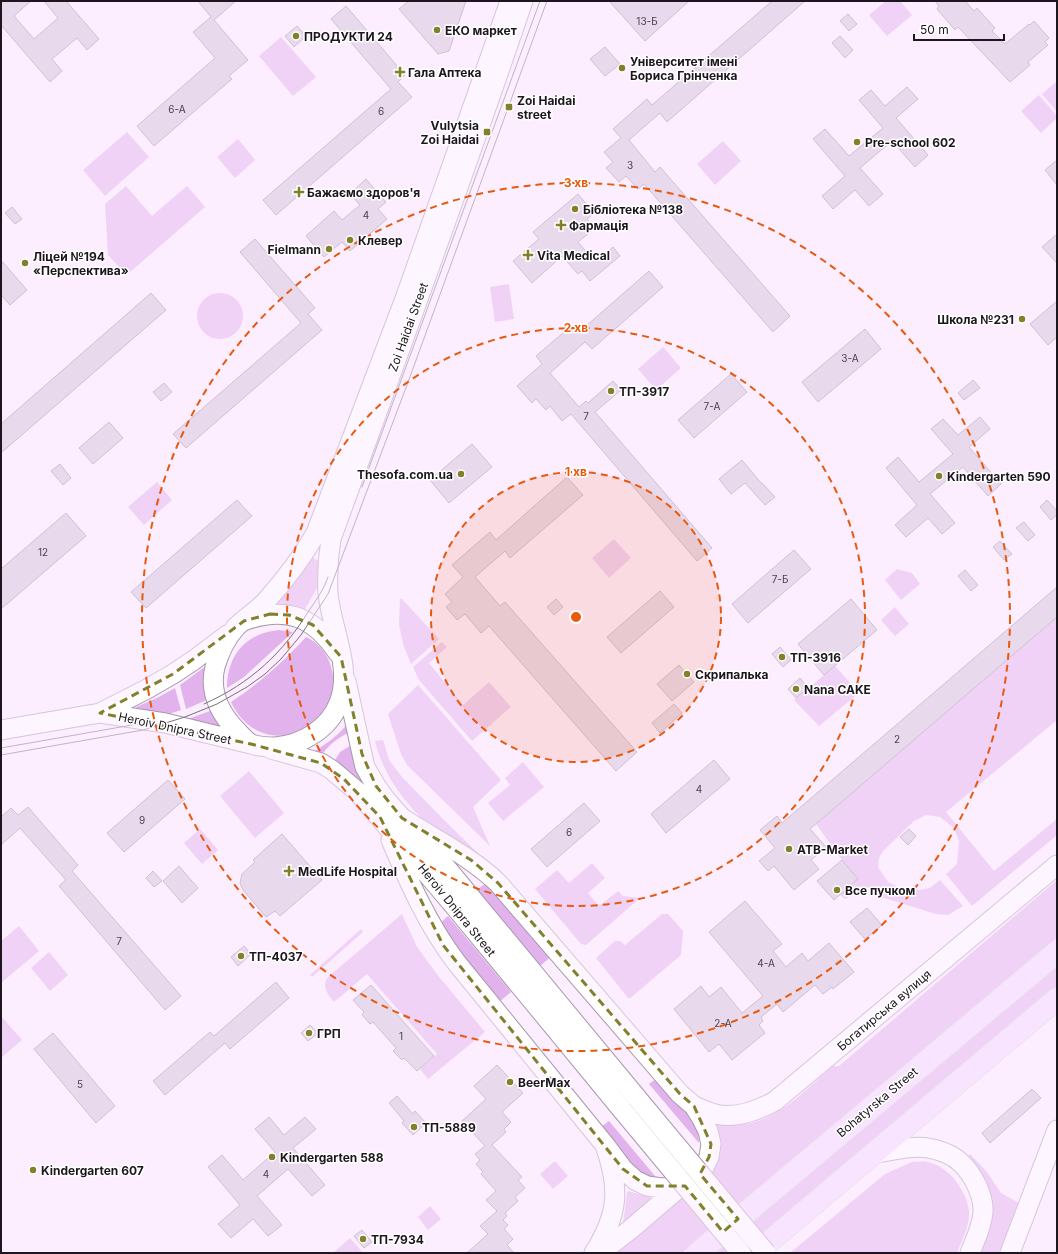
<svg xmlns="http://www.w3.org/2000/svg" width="1058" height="1254" font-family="Inter,sans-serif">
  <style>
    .green { fill: #e2b2ed }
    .building { fill: #d3c1d6; stroke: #9a8a9e }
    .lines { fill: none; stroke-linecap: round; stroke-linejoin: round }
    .secondary-casing { stroke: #a897ac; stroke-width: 21 }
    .primary-casing { stroke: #dbdadb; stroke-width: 23 }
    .secondary { stroke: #fff; stroke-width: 19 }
    .primary { stroke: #f7d9fe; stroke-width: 21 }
    .tram { stroke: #7a707c; stroke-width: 1 }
    .secondary-bridge-casing { stroke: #a897ac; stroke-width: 21; stroke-linecap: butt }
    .secondary-bridge { stroke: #fff; stroke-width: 19 }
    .marked { fill: none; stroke: #80812a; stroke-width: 3; stroke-dasharray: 8 5; stroke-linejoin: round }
    .ring { fill: none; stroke: #e8590c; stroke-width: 2; stroke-dasharray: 7 5 }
    .poi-dot { fill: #80812a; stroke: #fff; stroke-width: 1.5 }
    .labels { text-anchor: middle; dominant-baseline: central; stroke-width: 3; stroke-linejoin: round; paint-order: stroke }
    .number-label { font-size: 10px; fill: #4a414c }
    .poi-label { font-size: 12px; font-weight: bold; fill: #1d161e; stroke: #fff; text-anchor: start }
    .street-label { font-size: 12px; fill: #1d161e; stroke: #fff }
    .centre { fill: #e8590c; stroke: #fff; stroke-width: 2 }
    .ring-label { font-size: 12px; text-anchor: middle; font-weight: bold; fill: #e8590c; stroke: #fff; stroke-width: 3; stroke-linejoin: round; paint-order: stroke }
  </style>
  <rect width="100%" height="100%" fill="#fcedff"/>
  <path class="green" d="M886 1H900L912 15 887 36 869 15Z
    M281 37 316 77 293 96 259 56Z
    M1057 81V112L1042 94Z
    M1039 95 1057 116V118L1041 133 1021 111Z
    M127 132 149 157 105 196 83 170Z
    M238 139 255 160 235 178 217 157Z
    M723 141 741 161 715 185 697 164Z
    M126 186 152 216 187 186 205 207 129 273 119 267 108 255 105 204Z
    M509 284 514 319 495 322 490 287Z
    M197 316a23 23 0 1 1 46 0a23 23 0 1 1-46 0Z
    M663 347 681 368 656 390 638 369Z
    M157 482 172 500 144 525 128 507Z
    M614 539 631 558 609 578 592 558Z
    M309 556 319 561 321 581 304 611 270 608Z
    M897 569 912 573 920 584 901 600 885 580Z
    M400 599H402L439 639 411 664 403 644 399 624Z
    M895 607 909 624 895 636 881 620Z
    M1057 617V720L946 812 994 871 1057 819V835L972 906 946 874 957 864 959 841 954 828 940 817 926 815 914 821 883 851 879 858 878 867 888 882 900 888 920 890 930 888 940 880 963 906 948 915 936 914 881 897 870 887 862 890 845 899 840 895 858 879 842 860 816 824Z
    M279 630 293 632 244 677 227 688C227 655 246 633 279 630Z
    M306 637C316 641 325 651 329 661 355 724 263 770 231 702 260 683 283 662 306 637Z
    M442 642 447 647 429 663 463 705 489 682 511 707 472 741 419 680 413 667Z
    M206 666 205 690 207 700 186 709 180 685Z
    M835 666 859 693 819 726 794 700Z
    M418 685 501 780 473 807 490 846 407 765 401 754 388 714Z
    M175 688 181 710 166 715 137 709 136 707 157 698Z
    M210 711 223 729 188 719Z
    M348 723 350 732C337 738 327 746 320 758L309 754C324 746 337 737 348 723Z
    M383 740 389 760 402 777 448 824 481 856C465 846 447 837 431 826 423 821 417 814 411 807 393 786 382 768 375 741Z
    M353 744 362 780 360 781 332 765 340 752Z
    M523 762 544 787 503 821 488 803 510 785 505 778Z
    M249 771 284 813 255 838 220 796Z
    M200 829 218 850 202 864 184 843Z
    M592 863 605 878 588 893 599 906 618 891 623 896 640 898 586 945 581 944 535 889 557 870 569 883Z
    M1057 880V938L682 1253H610L696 1182 718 1133 716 1124C769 1132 796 1098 833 1066H839Z
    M487 882 553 955 540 966 477 890Z
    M402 914 417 947 440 978 485 1032 428 1079 420 1069 437 1054 367 974 334 1002C328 994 322 988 327 978Z
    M662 914H668L683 931 681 955 629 999 596 958 615 941H620L625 945Z
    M448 916 511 992 498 1003 438 925Z
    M19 926 39 951 1 983V941Z
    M361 929 363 932 312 977 310 975Z
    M49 952 68 975 50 991 31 968Z
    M1057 966V989L743 1253H714Z
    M1 1016 22 1040 1 1058Z
    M656 1079C674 1097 700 1115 699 1143L649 1084Z
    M609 1121 660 1182 639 1179 601 1127Z
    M970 1154 987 1172 1001 1193 1019 1203 1000 1253H976L989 1214 967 1159Z
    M555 1161 568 1176 553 1189 540 1174Z
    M912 1162C917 1162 922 1161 927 1162 948 1165 967 1191 969 1211 970 1226 962 1240 957 1253H790L885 1174Z
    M628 1191 652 1198 623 1223 627 1193Z
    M430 1206 441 1219 428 1230 418 1217Z
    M350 1238 363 1253H333Z"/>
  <path class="building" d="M1 1H31L14 16 34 39 58 18 44 1H66L99 39 87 50 77 38 52 59 62 71 50 82 1 25Z
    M198 1H236L214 20 248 60 229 76 232 79 154 146 137 126 215 58 193 32 211 17Z
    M409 1H466L449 51 438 54 399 9Z
    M609 1H689L645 41Z
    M772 1H805L667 122 660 113 629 140 655 172 660 167 790 316 773 332 644 184 638 189 626 176 619 182 606 168 613 162 604 152 621 138 613 129 647 99 652 105Z
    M935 1H965L974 11 977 8 995 28 992 31 1005 44 1029 24 1030 25 1034 21 1049 38 1045 42 1048 45 1028 62 1030 65 1010 82 958 27 955 30 937 9 939 6Z
    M346 6 405 75 398 82 412 97 276 215 263 200 391 89 331 19Z
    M848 14 857 24 849 31 840 21Z
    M297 26 306 36 294 47 285 36Z
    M840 36 853 50 845 58 832 43Z
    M605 47 620 64 605 76 590 59Z
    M907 87 918 99 896 118 928 155 915 167 892 141 860 168 883 194 869 206 855 190 833 209 822 196 845 176 813 139 825 129 849 156 883 128 859 100 871 90 885 106Z
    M1057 160V185L1045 170Z
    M366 179 386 202 378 209 387 219 350 251 342 242 324 257 306 236 334 211 342 220 360 205 350 194Z
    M578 194 594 213 587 219 595 228 578 242 595 262 613 247 620 256 590 281 582 271 578 274 562 256 532 283 513 261 539 239 533 232Z
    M12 207 22 219 15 224 5 213Z
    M1057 234V263L1042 247Z
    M255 239 315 308 308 314 322 330 186 448 173 434 301 323 240 252Z
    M1 260 27 290 10 305 1 295Z
    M649 271 663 287 592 349 585 342 550 373 579 407 586 401 588 403 613 381 621 390 595 412 712 548 697 561 571 414 562 421 550 406 546 410 536 399 532 403 517 386 542 364 536 356 571 326 578 333Z
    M151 293 166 310 1 453V424Z
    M1057 301V337L1048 345 1030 324Z
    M865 329 881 349 818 402 802 382Z
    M731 374 747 392 694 438 678 420Z
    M973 380 980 388 964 400 958 393Z
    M164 383 172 392 161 401 153 392Z
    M980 417 990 429 969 447 1001 484 988 496 963 467 930 494 955 523 942 534 928 518 906 537 895 525 917 505 886 468 898 457 919 482 953 454 931 429 943 419 958 435Z
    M109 422 123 438 93 464 79 448Z
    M472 444 492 467 449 503 430 480Z
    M742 460 761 483H762L775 497 765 505 745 483 731 494 719 479Z
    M60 464 71 478 63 485 51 471Z
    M567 477 583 495 510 558 505 551 475 577 500 606 505 602 637 752 616 771 489 626 481 633 465 614 457 620 446 607 452 602 445 594 463 577 452 565 490 532 496 540Z
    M237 500 252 516 146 608 131 592Z
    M1047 500 1057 511V515L1051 520 1040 507Z
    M66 513 86 536 1 609V569Z
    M1024 522 1035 535 1028 541 1016 528Z
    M1000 541 1012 554 1004 560 993 547Z
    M794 550 811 569 748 623 732 604Z
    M965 570 978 585 971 591 958 576Z
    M1057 587V617L810 829 826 847 811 860 819 869 794 890 774 866 768 871 759 861 775 848 760 830 777 816 782 823Z
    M660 591 674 607 621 653 607 637Z
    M556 599 563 607 554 615 547 607Z
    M851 599 877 630 824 675 798 644Z
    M780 647 791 660 783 667 772 654Z
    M679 665 694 682 672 701 657 684Z
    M800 678 808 688 796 698 788 689Z
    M674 704 682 713 660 733 652 723Z
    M714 760 730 779 666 833 651 814Z
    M168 780 185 799 124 852 107 833Z
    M584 803 600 821 547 867 531 849Z
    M28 807 78 865 72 871 181 996 165 1010 59 886 66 880 20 828 1 845V817L11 808 18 815Z
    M909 829 916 836 908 845 900 837Z
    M282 834 322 880 280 916 275 911 266 917 243 890 240 883 242 874 255 862 253 860Z
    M842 860 858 879 834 900 817 881Z
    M179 866 198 888 182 903 163 881Z
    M153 871 162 881 154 887 146 878Z
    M745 901 782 944 773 951 786 967 802 953 808 961 829 943 854 972 833 989 832 987 823 994 815 985 783 1012 777 1004 761 1017 763 1021 759 1025 765 1033 732 1060 719 1044 709 1052 674 1009 701 986 709 997 721 987 742 1013 763 996 709 932Z
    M867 908 882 925 865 939 850 922Z
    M244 946 251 954 238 966 231 957Z
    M276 982 289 998 230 1049 225 1043 165 1095 153 1081 210 1032 214 1036Z
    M371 985 434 1056 417 1071 404 1058 402 1060 393 1051 396 1048 373 1022 370 1024 362 1015 364 1012 353 1000Z
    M310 1025 318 1033 308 1041 301 1033Z
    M53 1033 115 1106 96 1123 34 1049Z
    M497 1065 523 1093 502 1112 511 1122 504 1129 506 1132 492 1145 522 1177 518 1180 525 1188 515 1197 518 1201 505 1213 507 1216 503 1220 508 1225 504 1229 513 1239 507 1245 514 1253H467L488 1234 480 1226 497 1211 486 1200 496 1191 481 1174 483 1172 476 1164 480 1160 475 1154 485 1146 462 1121 486 1099 474 1086Z
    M1032 1089 1041 1098 990 1143 982 1133Z
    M397 1096 413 1114 415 1111 426 1123 413 1135 402 1123 404 1121 389 1103Z
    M269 1117 284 1135 305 1117 316 1129 293 1148 325 1185 312 1196 288 1169 257 1196 282 1225 268 1236 253 1219 231 1238 218 1224 240 1205 208 1167 222 1155 243 1180 275 1152 255 1129Z
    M362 1230 372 1242 364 1248 354 1236Z"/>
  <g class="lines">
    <defs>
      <path id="secondary" d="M510 1 406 296 316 533C302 558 285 580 266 601 257 611 245 618 236 627 226 638 219 653 215 667 209 691 219 712 236 730 240 734 246 741 251 744 259 747 267 747 275 747 302 745 329 729 339 703 353 667 331 629 328 593 327 575 328 557 331 539 396 360 462 181 523 1
        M246 620C287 606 314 617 338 653
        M346 681 362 754 365 767 376 786 386 800 449 871 637 1098
        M100 713 165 723 251 744
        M1 730 100 713 147 689 173 674 194 660 227 635
        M271 749 321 763 332 770 358 792 456 908 623 1111
        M402 818C434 839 470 856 498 883L680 1094 694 1106 702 1119 708 1131 711 1144 709 1157 703 1169 681 1186 662 1188 647 1186 635 1180 623 1169 605 1145
        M391 840C409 882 428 925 456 962L605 1145C620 1188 619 1214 594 1253
        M694 1106C701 1109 708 1112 715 1114 736 1119 757 1111 775 1101L1057 865
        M876 1153C892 1151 912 1145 928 1148 939 1150 953 1155 961 1163 973 1174 984 1196 983 1212 982 1227 975 1240 970 1253
        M600 1253 631 1229 681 1186
        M1010 1253 1057 1130"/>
      <path id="primary" d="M698 1253 1057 952
        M756 1253 1057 999"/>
    </defs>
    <use href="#secondary" class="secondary-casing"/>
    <use href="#primary" class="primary-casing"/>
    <use href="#secondary" class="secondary"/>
    <use href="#primary" class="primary"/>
    <path class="tram" d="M362 487 540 1
      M204 704C251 683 283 653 310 609 317 599 324 589 328 577
      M1 748 155 721
      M1 755 143 730 185 717 217 704 247 687 265 674 281 659 301 635 328 594 407 385 547 1"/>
    <defs>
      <path id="secondary-bridge" d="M637 1098 766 1253
        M623 1111 741 1253"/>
    </defs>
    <use href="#secondary-bridge" class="secondary-bridge-casing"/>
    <use href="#secondary-bridge" class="secondary-bridge"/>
  </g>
  <path d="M0 0H1058V1254H0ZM270 614 289 615 313 625 341 657 362 754 376 786 402 818 471 860 498 883 680 1094 694 1106 711 1144 709 1157 700 1174 738 1219 723 1232 685 1186H647L623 1169 443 945 380 817 344 779 321 763 251 744 100 713 173 674 244 621Z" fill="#fcedff" fill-opacity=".55" fill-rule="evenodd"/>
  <path class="marked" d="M270 614 289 615 313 625 341 657 362 754 376 786 402 818 471 860 498 883 680 1094 694 1106 711 1144 709 1157 700 1174 738 1219 723 1232 685 1186H647L623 1169 443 945 380 817 344 779 321 763 251 744 100 713 173 674 244 621Z"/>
  <circle cx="576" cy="617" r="145" fill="#e8590c" fill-opacity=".12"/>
  <g class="ring">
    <circle cx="576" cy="617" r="145"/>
    <circle cx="576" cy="617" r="289"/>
    <circle cx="576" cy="617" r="434"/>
  </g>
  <g class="poi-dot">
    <circle cx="437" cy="30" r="4"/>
    <circle cx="296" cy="36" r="4"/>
    <circle cx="622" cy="68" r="4"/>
    <path d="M398 66h4v4h4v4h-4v4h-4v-4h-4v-4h4z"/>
    <rect x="505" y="103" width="8" height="8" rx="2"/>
    <rect x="483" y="128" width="8" height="8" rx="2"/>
    <circle cx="857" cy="142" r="4"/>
    <path d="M297 186h4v4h4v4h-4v4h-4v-4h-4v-4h4z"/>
    <circle cx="575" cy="209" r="4"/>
    <path d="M559 219h4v4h4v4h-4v4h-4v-4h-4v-4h4z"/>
    <circle cx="350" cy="240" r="4"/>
    <circle cx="329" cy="249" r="4"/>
    <path d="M526 249h4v4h4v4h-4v4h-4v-4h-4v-4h4z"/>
    <circle cx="25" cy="263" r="4"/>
    <circle cx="1022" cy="319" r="4"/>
    <circle cx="611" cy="391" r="4"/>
    <circle cx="461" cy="474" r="4"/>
    <circle cx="939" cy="476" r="4"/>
    <circle cx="782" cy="657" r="4"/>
    <circle cx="687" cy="674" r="4"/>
    <circle cx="796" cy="689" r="4"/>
    <circle cx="789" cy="849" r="4"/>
    <path d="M287 865h4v4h4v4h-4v4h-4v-4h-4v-4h4z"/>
    <circle cx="837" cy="890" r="4"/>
    <circle cx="241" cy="956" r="4"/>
    <circle cx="309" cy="1033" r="4"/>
    <circle cx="510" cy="1082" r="4"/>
    <circle cx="414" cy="1127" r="4"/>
    <circle cx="272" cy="1157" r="4"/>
    <circle cx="33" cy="1170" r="4"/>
    <circle cx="363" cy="1239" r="4"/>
  </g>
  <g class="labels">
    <g class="number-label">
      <text x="647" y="21">13-Б</text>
      <text x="177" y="109">6-А</text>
      <text x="381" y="111">6</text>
      <text x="630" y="165">3</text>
      <text x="366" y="215">4</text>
      <text x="850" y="358">3-А</text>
      <text x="712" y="406">7-А</text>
      <text x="586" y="416">7</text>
      <text x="43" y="552">12</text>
      <text x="780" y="579">7-Б</text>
      <text x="897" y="739">2</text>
      <text x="699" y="789">4</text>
      <text x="142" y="820">9</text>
      <text x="569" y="832">6</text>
      <text x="119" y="941">7</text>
      <text x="766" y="963">4-А</text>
      <text x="723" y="1023">2-А</text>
      <text x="401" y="1036">1</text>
      <text x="80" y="1084">5</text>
      <text x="266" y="1174">4</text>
    </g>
    <g class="poi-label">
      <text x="445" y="30">ЕКО маркет</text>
      <text x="304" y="36">ПРОДУКТИ 24</text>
      <text x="630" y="61">Університет імені<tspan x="630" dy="14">Бориса Грінченка</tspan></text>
      <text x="408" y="72">Гала Аптека</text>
      <text x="517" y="100">Zoi Haidai<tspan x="517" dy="14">street</tspan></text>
      <text x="479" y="125" text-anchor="end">Vulytsia<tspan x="479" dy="14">Zoi Haidai</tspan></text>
      <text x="865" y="142">Pre-school 602</text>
      <text x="307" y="192">Бажаємо здоров'я</text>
      <text x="583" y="209">Бібліотека №138</text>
      <text x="569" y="225">Фармація</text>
      <text x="358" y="240">Клевер</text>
      <text x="321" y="249" text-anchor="end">Fielmann</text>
      <text x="537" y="255">Vita Medical</text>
      <text x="33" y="256">Ліцей №194<tspan x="33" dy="14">«Перспектива»</tspan></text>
      <text x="1014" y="319" text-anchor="end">Школа №231</text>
      <text x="619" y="391">ТП-3917</text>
      <text x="453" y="474" text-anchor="end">Thesofa.com.ua</text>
      <text x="947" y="476">Kindergarten 590</text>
      <text x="790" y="657">ТП-3916</text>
      <text x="695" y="674">Скрипалька</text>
      <text x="804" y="689">Nana CAKE</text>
      <text x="797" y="849">ATB-Market</text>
      <text x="298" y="871">MedLife Hospital</text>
      <text x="845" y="890">Все пучком</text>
      <text x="249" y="956">ТП-4037</text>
      <text x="317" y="1033">ГРП</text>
      <text x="518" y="1082">BeerMax</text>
      <text x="422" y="1127">ТП-5889</text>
      <text x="280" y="1157">Kindergarten 588</text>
      <text x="41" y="1170">Kindergarten 607</text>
      <text x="371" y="1239">ТП-7934</text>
    </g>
    <g class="street-label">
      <text transform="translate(408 327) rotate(-70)">Zoi Haidai Street</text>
      <text transform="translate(175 728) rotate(12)">Heroiv Dnipra Street</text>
      <text transform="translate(457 910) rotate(51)">Heroiv Dnipra Street</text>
      <text transform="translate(884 1010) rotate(-40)">Богатирська вулиця</text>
      <text transform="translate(877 1102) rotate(-40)">Bohatyrska Street</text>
    </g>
  </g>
  <circle cx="576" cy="617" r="6" class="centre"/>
  <g class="ring-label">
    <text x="576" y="187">3 хв</text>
    <text x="576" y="332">2 хв</text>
    <text x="576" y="476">1 хв</text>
  </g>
  <rect width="1058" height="1254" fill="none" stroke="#1d161e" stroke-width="4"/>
  <path d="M914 34v6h90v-6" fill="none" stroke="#1d161e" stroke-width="2"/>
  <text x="920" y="34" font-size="12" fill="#1d161e" stroke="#ffffff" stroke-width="3" paint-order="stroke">50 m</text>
</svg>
